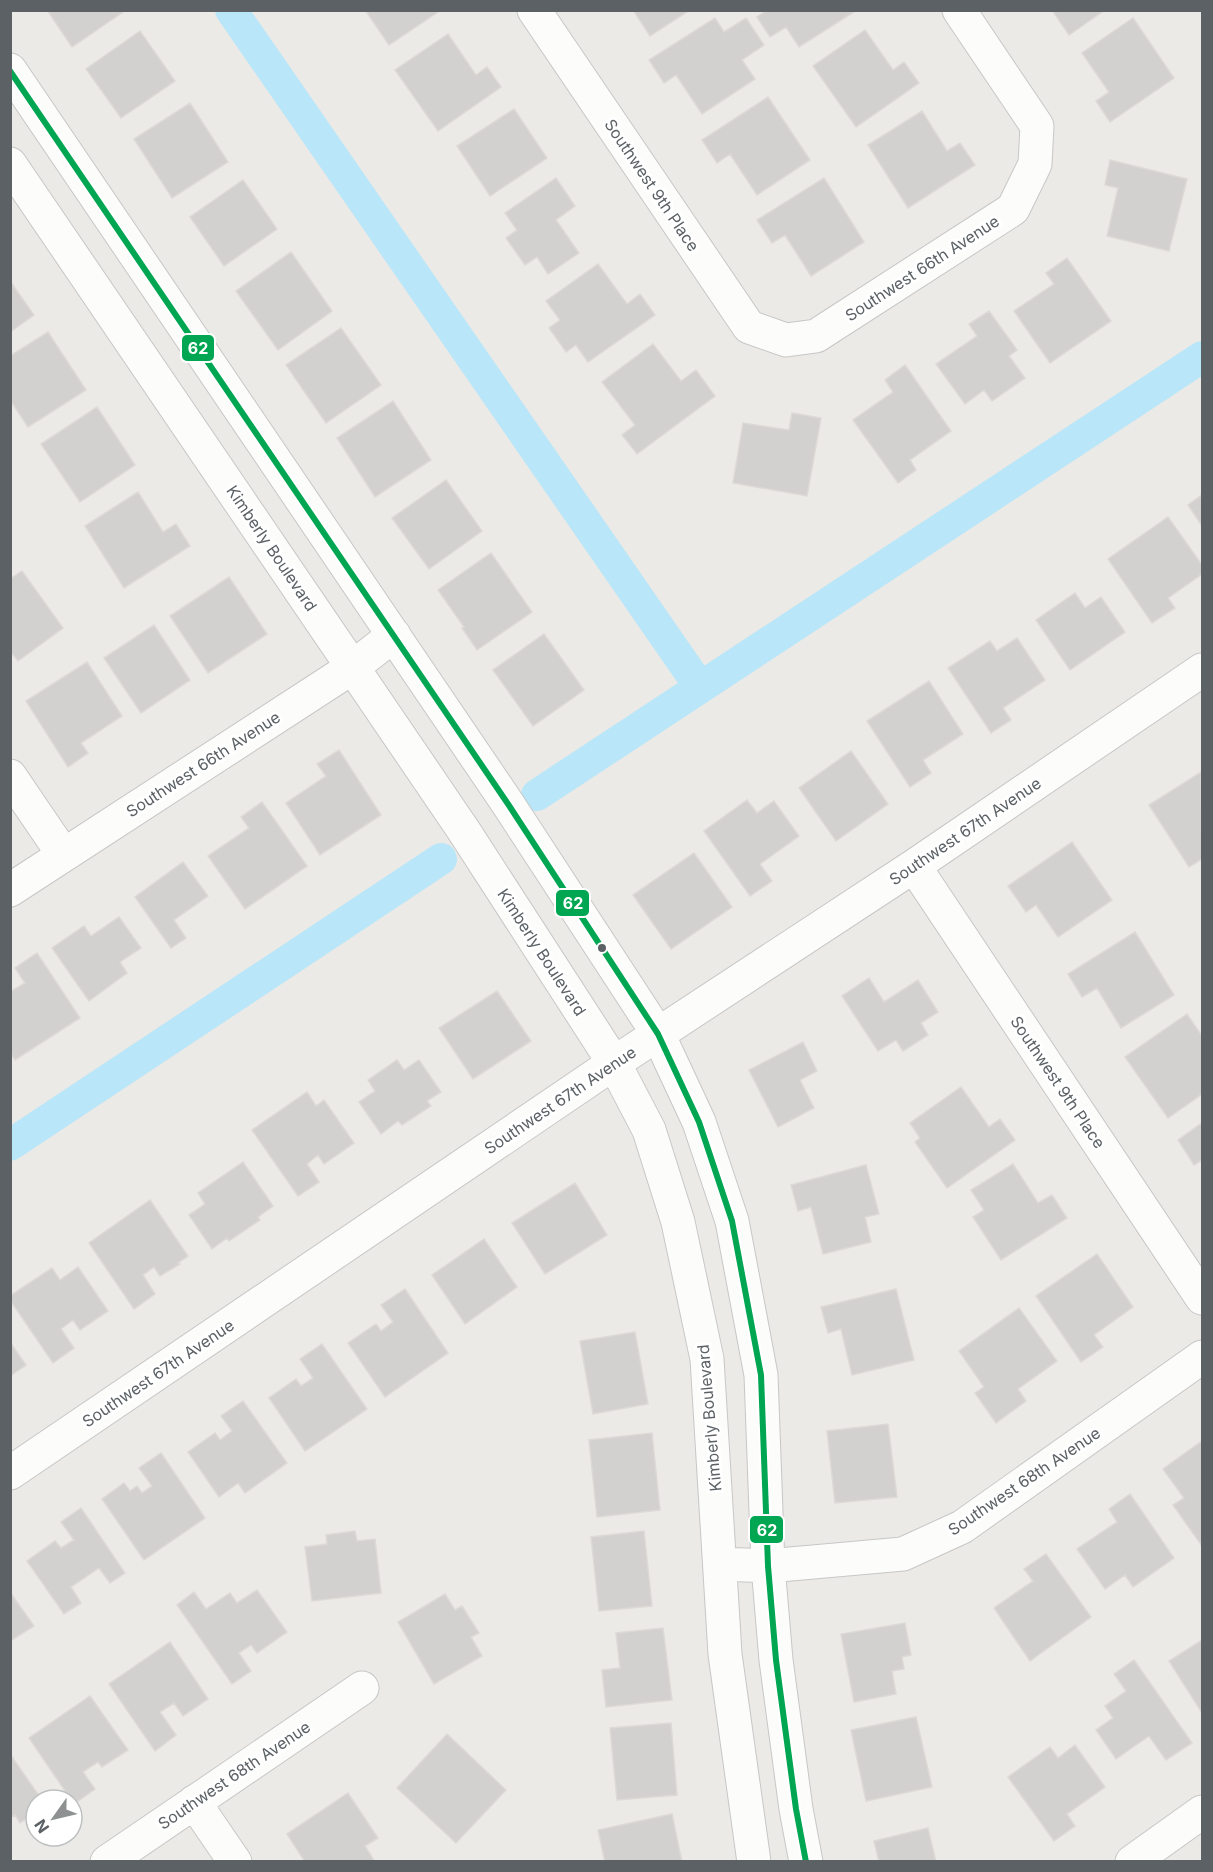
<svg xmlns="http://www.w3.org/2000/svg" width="1213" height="1872" font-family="Inter,sans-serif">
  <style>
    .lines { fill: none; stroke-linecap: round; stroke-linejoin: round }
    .canal { stroke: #b9e6f8; stroke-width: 32 }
    .building { fill: #d3d1cf; stroke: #dcd9d6; stroke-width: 1.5 }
    .minor-casing { stroke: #c7c7c7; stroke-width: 35 }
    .minor { stroke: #fcfcfb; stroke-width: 33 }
    .bus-1-casing { stroke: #fff; stroke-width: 10 }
    .bus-1 { stroke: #00a651; stroke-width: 6 }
    .bus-dot { fill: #5b6165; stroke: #fff; stroke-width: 2 }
    .labels { text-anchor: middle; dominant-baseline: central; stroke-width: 6; stroke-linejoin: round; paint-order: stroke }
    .street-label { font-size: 16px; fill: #5b6165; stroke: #fff }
    .line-badge { stroke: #fff; stroke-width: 2 }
    .badge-label { font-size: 16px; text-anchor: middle; font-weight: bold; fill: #fff }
  </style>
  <rect width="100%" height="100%" fill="#eceae6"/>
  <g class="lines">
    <path class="canal" d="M231 10 700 687
      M537 795 1202 357
      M10 1145 441 859"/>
  </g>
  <path class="building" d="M47 10H126L72 47Z
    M365 10H441L389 45Z
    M633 10H690L650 36Z
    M767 10H857L799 47 786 27 770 37 757 17Z
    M1052 10H1105L1069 35Z
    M715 18 724 32 746 18 764 45 742 60 755 79 702 114 676 75 664 83 649 60Z
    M1133 18 1174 78 1110 122 1096 101 1109 92 1082 53Z
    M865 30 893 70 904 62 919 83 856 127 813 66Z
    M140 31 175 81 121 118 86 69Z
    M448 34 476 75 487 67 501 87 438 131 395 70Z
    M768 97 810 160 757 195 730 154 717 163 702 140Z
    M190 103 228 162 172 198 134 139Z
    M514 109 547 158 490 196 457 146Z
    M922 111 947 151 960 143 975 165 908 208 868 145Z
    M1110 160 1187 179 1169 251 1107 236 1118 188 1105 185Z
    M556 178 575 206 556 220 579 253 548 274 537 257 525 265 506 238 517 230 505 213Z
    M824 178 864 242 811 276 785 235 772 243 757 220Z
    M243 180 277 229 224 266 190 217Z
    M291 252 332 311 278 350 236 291Z
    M1067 258 1111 321 1050 363 1014 311 1054 284 1046 273Z
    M598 264 627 304 640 294 655 315 588 362 576 345 566 352 549 328 560 320 546 301Z
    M10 281 34 315 10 332Z
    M989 311 1017 350 1009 356 1025 378 992 401 984 390 965 404 936 364 977 336 969 324Z
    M341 328 381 385 326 423 286 365Z
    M48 332 86 390 28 427 10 400V356Z
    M653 344 681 381 696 370 715 396 637 454 622 435 635 425 602 382Z
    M905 365 951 431 910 460 916 470 898 483 853 420 893 392 885 380Z
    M393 401 431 460 375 497 337 438Z
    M97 407 135 465 80 502 41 444Z
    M792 413 821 418 807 496 733 483 743 423 789 430Z
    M446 480 482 531 429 569 392 518Z
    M138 492 163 532 176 524 190 546 124 588 85 526Z
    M1202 495V526L1188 505Z
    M1168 517 1202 565V574L1168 598 1175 608 1152 623 1108 559Z
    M491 553 532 612 477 650 462 628 464 627 438 590Z
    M22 571 63 628 18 661 10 651V579Z
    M229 577 267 634 208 673 170 616Z
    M1075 593 1085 608 1101 597 1125 632 1070 670 1036 620Z
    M154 625 190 680 141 713 104 658Z
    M544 634 584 690 533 726 493 670Z
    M1017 638 1045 680 1003 708 1011 720 991 733 948 668 990 641 997 651Z
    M87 662 122 716 81 743 88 753 68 767 26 701Z
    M929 681 963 734 923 760 931 773 910 787 867 721Z
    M339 750 381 815 320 855 286 803 326 776 317 764Z
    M851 751 888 804 836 841 799 788Z
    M1201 772 1202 859 1189 867 1149 805Z
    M747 800 757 813 774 801 799 836 760 864 772 881 750 896 704 831Z
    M262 802 307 866 245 909 208 856 249 828 241 817Z
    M1072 842 1112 900 1058 937 1036 905 1026 912 1008 886Z
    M694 853 732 907 671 949 633 895Z
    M183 862 208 896 174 920 186 938 171 948 135 897Z
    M119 917 141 948 120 962 127 973 89 1001 52 948 84 926 91 936Z
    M1135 932 1174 995 1121 1028 1097 988 1082 997 1068 974Z
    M37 953 80 1018 15 1060 10 1052V992L25 983 15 968Z
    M869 978 884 1002 918 980 938 1012 921 1023 928 1035 903 1051 896 1040 878 1051 842 996Z
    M497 991 531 1041 473 1079 439 1028Z
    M1187 1014 1202 1036V1094L1168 1118 1125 1057Z
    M803 1042 817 1071 800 1080 814 1108 778 1127 749 1070Z
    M397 1060 404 1070 419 1060 441 1092 427 1101 431 1106 402 1125 398 1121 381 1134 359 1102 375 1091 368 1080Z
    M961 1087 989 1127 1000 1119 1015 1140 947 1188 915 1142 920 1138 910 1123Z
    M307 1092 316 1106 324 1100 354 1143 324 1164 318 1155 307 1164 319 1182 298 1196 252 1130Z
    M1202 1123V1160L1194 1165 1178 1140Z
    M243 1162 273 1206 258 1217 260 1220 229 1241 227 1238 212 1249 189 1215 205 1204 198 1193Z
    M1013 1164 1038 1203 1052 1195 1067 1218 1001 1260 973 1217 984 1210 971 1190Z
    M866 1165 879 1214 865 1217 871 1242 823 1254 811 1207 798 1211 791 1185Z
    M575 1183 607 1235 545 1274 512 1223Z
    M150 1200 188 1256 178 1263 180 1264 160 1276 154 1267 143 1275 155 1294 134 1309 89 1243Z
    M484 1239 517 1287 465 1324 432 1275Z
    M1097 1254 1133 1307 1094 1335 1103 1347 1081 1362 1036 1296Z
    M78 1267 108 1311 80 1330 73 1320 61 1329 74 1348 53 1363 10 1300V1296L52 1268 60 1280Z
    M405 1289 448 1353 385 1397 348 1343 376 1324 381 1331 393 1322 381 1305Z
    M896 1289 914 1360 852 1375 841 1329 828 1333 821 1307Z
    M1019 1308 1057 1361 1018 1389 1026 1401 996 1423 975 1393 984 1387 959 1351Z
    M635 1332 648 1404 593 1414 580 1341Z
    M10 1342 26 1365 10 1376Z
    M322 1344 367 1409 305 1451 269 1398 296 1379 301 1386 313 1378 300 1359Z
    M243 1401 287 1463 245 1493 238 1483 219 1497 188 1452 215 1433 220 1440 232 1431 221 1416Z
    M888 1424 897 1497 835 1503 827 1431Z
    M652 1433 660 1510 597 1517 589 1440Z
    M1202 1441V1546L1173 1505 1184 1498 1163 1469Z
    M161 1453 205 1518 144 1560 102 1499 124 1483 130 1491 137 1486 142 1493 152 1486 139 1468Z
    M1130 1494 1174 1558 1133 1587 1125 1575 1105 1589 1077 1549 1117 1522 1109 1509Z
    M81 1508 125 1573 110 1583 99 1568 71 1587 81 1603 64 1614 27 1561 55 1541 61 1548 74 1540 61 1522Z
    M355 1531 357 1541 375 1539 381 1593 312 1601 305 1547 327 1544 326 1535Z
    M644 1531 652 1606 599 1611 591 1537Z
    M1046 1554 1091 1617 1030 1661 994 1608 1033 1581 1024 1569Z
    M257 1590 287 1632 257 1653 251 1645 239 1653 251 1671 232 1684 177 1605 194 1592 206 1609 230 1593 237 1603Z
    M10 1592 34 1626 12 1640 10 1638Z
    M445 1594 455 1610 462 1606 479 1633 471 1637 482 1656 434 1684 398 1622Z
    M905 1623 911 1655 902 1657 904 1669 892 1671 896 1694 854 1702 841 1634Z
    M663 1628 672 1700 606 1707 602 1670 620 1668 616 1633Z
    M1202 1640V1713L1169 1661Z
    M170 1642 208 1699 183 1716 174 1703 160 1712 176 1735 155 1751 109 1684Z
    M1134 1660 1192 1743 1166 1760 1149 1736 1116 1759 1096 1730 1113 1718 1105 1706 1126 1691 1114 1674Z
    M90 1696 128 1750 102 1767 98 1762 83 1772 95 1789 74 1804 29 1738Z
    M916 1717 932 1787 866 1801 851 1730Z
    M671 1723 677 1795 617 1800 610 1728Z
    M447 1734 506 1790 456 1843 397 1788Z
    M1075 1745 1105 1787 1067 1814 1075 1826 1054 1841 1008 1777 1050 1747 1058 1758Z
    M10 1754 42 1800H36V1812L20 1823 15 1815 10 1818Z
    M348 1793 378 1838 365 1846 375 1862H305L287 1834Z
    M672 1814 682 1862H605L598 1830Z
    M928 1828 936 1862H879L874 1841Z"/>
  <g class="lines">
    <defs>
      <path id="minor" d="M534 10 749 327 786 340 816 336 1013 209 1035 164 1037 126 959 10
        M10 70 508 804 658 1034 699 1122 732 1221 761 1375 768 1566 776 1660 796 1809 806 1862
        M10 164 464 831 614 1063 649 1130 678 1222 707 1359 725 1654 754 1862
        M10 776 63 854
        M914 866 1202 1298
        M10 890 353 667 394 635
        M10 1473 614 1063 914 866 1202 670
        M720 1564 768 1566 903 1554 962 1527 1202 1357
        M194 1802 235 1862
        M107 1862 362 1688
        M1132 1862 1202 1812"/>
    </defs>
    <use href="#minor" class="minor-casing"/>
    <use href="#minor" class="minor"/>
    <defs>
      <path id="bus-1" d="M10 71 508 804 658 1034 699 1122 732 1221 761 1375 768 1566 776 1660 796 1809 806 1862"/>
    </defs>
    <use href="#bus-1" class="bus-1-casing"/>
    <use href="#bus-1" class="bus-1"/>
  </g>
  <circle class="bus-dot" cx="602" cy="948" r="5"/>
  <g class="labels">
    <g class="street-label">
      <text transform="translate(652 185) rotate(56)">Southwest 9th Place</text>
      <text transform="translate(922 268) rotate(-33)">Southwest 66th Avenue</text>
      <text transform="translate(272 548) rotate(56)">Kimberly Boulevard</text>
      <text transform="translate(203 764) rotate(-33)">Southwest 66th Avenue</text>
      <text transform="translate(965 831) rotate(-34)">Southwest 67th Avenue</text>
      <text transform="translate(542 952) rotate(57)">Kimberly Boulevard</text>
      <text transform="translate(1058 1082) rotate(56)">Southwest 9th Place</text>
      <text transform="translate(560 1100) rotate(-34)">Southwest 67th Avenue</text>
      <text transform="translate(158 1373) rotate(-34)">Southwest 67th Avenue</text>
      <text transform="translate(709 1418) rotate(-95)">Kimberly Boulevard</text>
      <text transform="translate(1024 1481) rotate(-34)">Southwest 68th Avenue</text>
      <text transform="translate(234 1775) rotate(-34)">Southwest 68th Avenue</text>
    </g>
  </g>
  <g class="line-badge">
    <rect x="181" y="334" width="34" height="28" rx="6" fill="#00a651"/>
    <rect x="555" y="889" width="35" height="28" rx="6" fill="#00a651"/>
    <rect x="749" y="1515" width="35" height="29" rx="6" fill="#00a651"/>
  </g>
  <g class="badge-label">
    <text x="198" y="354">62</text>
    <text x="573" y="909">62</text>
    <text x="767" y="1536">62</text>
  </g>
  <rect width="1213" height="1872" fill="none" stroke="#5b6165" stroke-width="24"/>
  <g transform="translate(54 1818) rotate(236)"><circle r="28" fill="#ffffff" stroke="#bdc0c1" stroke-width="1.5"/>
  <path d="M0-4.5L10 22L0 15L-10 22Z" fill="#8e9192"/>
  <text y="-9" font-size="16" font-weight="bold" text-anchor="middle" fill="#5b6165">N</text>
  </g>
</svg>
